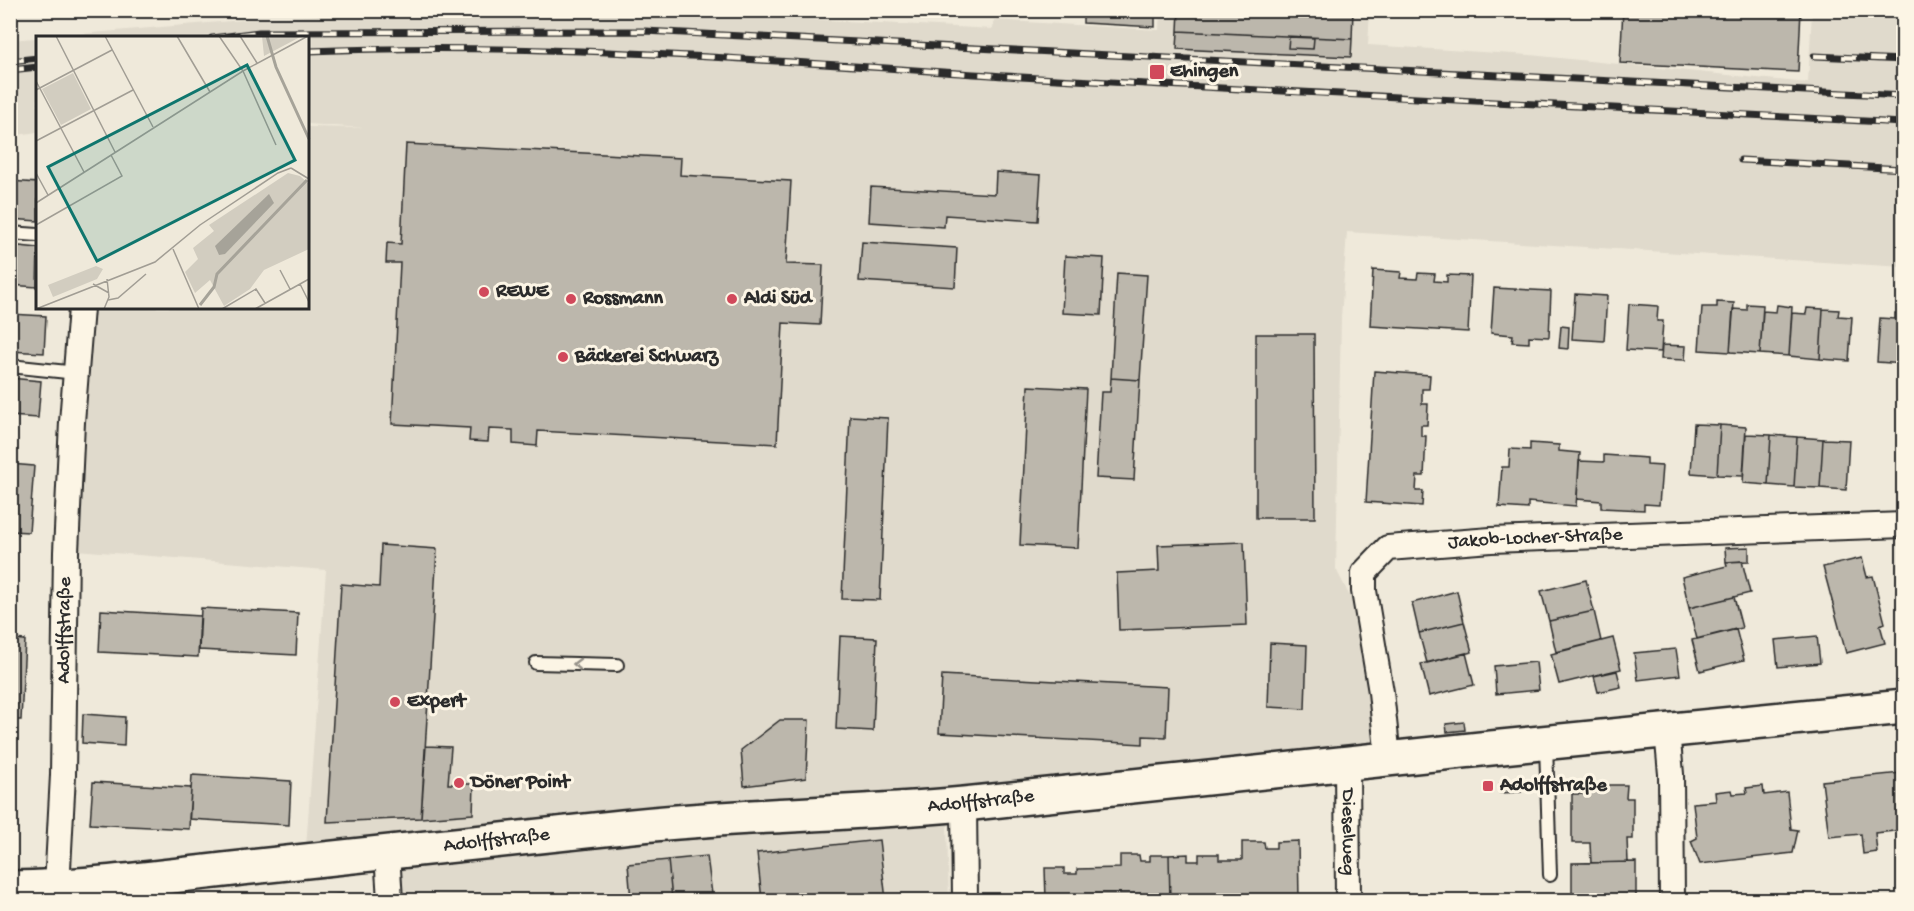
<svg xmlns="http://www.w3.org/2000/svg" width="1914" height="911" font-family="'Gochi Hand',sans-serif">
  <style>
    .built { fill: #e0dacc }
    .building { fill: #bcb7ac; stroke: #2b2b2b; stroke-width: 1.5 }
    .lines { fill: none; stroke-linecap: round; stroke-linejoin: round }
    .lane-casing { stroke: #2b2b2b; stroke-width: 16 }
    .street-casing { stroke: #2b2b2b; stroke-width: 28 }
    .secondary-casing { stroke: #2b2b2b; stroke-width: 38 }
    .lane { stroke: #fcf5e5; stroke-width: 12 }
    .street { stroke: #fcf5e5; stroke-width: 24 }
    .secondary { stroke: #fcf5e5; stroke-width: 33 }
    .rail-casing { stroke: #2b2b2b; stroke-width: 7 }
    .rail { stroke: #fcf5e5; stroke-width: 4.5; stroke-dasharray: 14; stroke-linecap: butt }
    .oneway { stroke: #949088 }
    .poi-dot { fill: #d1495b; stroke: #fcf5e5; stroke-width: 2 }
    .labels { text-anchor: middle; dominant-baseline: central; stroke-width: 6; stroke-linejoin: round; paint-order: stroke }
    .poi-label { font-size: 20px; font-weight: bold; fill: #2b2b2b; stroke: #fcf5e5; text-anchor: start }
    .street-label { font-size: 20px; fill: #2b2b2b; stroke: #fcf5e5 }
    .inset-river { fill: none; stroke: #a6a399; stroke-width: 3 }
    .inset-road { fill: none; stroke: #a19d94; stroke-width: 1.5 }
    .view { fill: #0f766e; fill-opacity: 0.15; stroke: #0f766e; stroke-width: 3 }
    .inset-edge { fill: none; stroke: #2b2b2b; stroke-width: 3 }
  </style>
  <rect width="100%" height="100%" fill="#efe9da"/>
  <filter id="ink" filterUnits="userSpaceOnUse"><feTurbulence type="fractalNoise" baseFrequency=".0167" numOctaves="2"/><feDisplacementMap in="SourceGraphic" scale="12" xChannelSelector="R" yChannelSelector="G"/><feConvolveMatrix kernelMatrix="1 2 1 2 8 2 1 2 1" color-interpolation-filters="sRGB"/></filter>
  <g filter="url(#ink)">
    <path class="built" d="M432 10H641L993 29 994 20 1159 30 1160 11 1370 10 1368 45 1530 55 1808 83 1812 11H1903V267L1347 232 1341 318 1336 569 1373 642 1388 758 958 814 947 827 949 900H390L386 854 305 862 326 570 76 550 93 308H308V127L363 128 308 124V38H38L37 132 11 136V40L266 18Z"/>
    <path class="building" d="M1179 10H1353L1352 39 1178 31Z
      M1623 10H1801L1798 72 1620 63Z
      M1083 11 1155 15V27L1083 23Z
      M1178 31 1352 39 1351 57 1177 49Z
      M1289 37 1314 38 1313 49 1288 48Z
      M406 144 681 158 680 175 791 181 786 264 823 265 820 325 783 323 777 444 538 431 537 446 513 444V430L489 429 488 442 469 441 470 428 392 424 400 263H386L387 243 401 244Z
      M996 172 1041 175 1038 221 945 215 944 227 869 222 871 187 995 194Z
      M10 181 38 183V221L10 219Z
      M862 242 957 248 955 287 859 281Z
      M10 245 38 248 37 287 10 285Z
      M1065 256 1104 258 1101 315 1062 313Z
      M1373 270 1401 272 1400 278 1417 279 1418 273 1435 274 1434 281 1447 282V275L1471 276 1468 332 1370 326Z
      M1117 273 1147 275 1140 380 1111 378Z
      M1494 288 1551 291 1549 337 1529 336V343L1512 342 1513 335 1491 333Z
      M1575 294 1607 296 1604 341 1572 339Z
      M1717 302 1734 303 1730 352 1699 350 1702 307H1717Z
      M1629 304 1658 306 1657 321H1663L1661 352 1626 350Z
      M1747 304 1763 305 1760 354 1730 352 1733 309 1747 310Z
      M1777 305 1792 307 1789 356 1760 354 1763 311 1776 312Z
      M1807 308 1823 309 1820 359 1789 356 1792 313 1806 314Z
      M1823 309 1839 310 1838 316 1852 317 1849 361 1820 359Z
      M1895 313 1904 314V364L1877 362 1880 318 1895 319Z
      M10 314 46 316 44 353 10 351Z
      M1561 326 1569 327 1568 349 1559 348Z
      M1256 334H1314L1315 518H1256Z
      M1662 345 1686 346 1685 360 1661 359Z
      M1374 371 1430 375 1429 389H1422V404H1428L1427 425H1421V436H1426L1424 476H1417L1416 491H1423L1422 506 1366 502Z
      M10 378 41 381 38 418 10 416Z
      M1111 378 1140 380 1134 480 1096 478 1101 392H1110Z
      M1028 386 1086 389 1078 548 1020 545Z
      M850 416 888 418 880 600 842 599Z
      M1694 424 1720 425 1717 475 1691 473Z
      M1720 425 1746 427 1743 476 1717 475Z
      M1746 434 1771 435 1768 485 1743 483Z
      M1771 435 1797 437 1794 487 1768 485Z
      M1797 437 1823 439 1820 488 1794 487Z
      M1823 439 1849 440 1846 490 1820 488Z
      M1530 443 1559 445V451L1580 453 1576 506 1528 502V509L1499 507 1502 467H1509L1510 449 1530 450Z
      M1604 455 1647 458V465L1662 466 1659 505 1644 504V510L1601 508V501L1577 499 1579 461 1604 462Z
      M10 464 34 466 29 532 10 531Z
      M1244 542 1247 625 1119 630 1117 573 1159 571 1158 545Z
      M381 545 437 549 421 818 327 822 341 584 379 587Z
      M1749 547V561L1726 562 1725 548Z
      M1862 558 1867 577 1873 576 1885 623 1880 625 1885 643 1846 653 1823 567Z
      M1742 561 1750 593 1689 608 1682 577 1727 566 1726 562Z
      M1586 580 1594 611 1549 621 1541 591Z
      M1457 591 1464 622 1419 633 1412 603Z
      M1734 597 1742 628 1697 639 1689 608Z
      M201 608 298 613 296 655 199 650Z
      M101 610 200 616 198 657 99 652Z
      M1594 611 1601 641 1556 652 1549 621Z
      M1464 622 1472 652 1427 663 1419 633Z
      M1736 629 1744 660 1700 671 1692 640Z
      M840 636 877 638 873 731 836 729Z
      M1817 636 1820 663 1778 667 1775 640Z
      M1613 638 1621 669 1559 684 1551 654Z
      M10 639 25 640 21 720H10Z
      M1270 643 1307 645 1305 709 1268 707Z
      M1676 649 1680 675 1638 680 1634 653Z
      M1466 653 1474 685 1429 696 1421 664Z
      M1536 662 1539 690 1496 694 1494 666Z
      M1617 671 1621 687 1598 692 1594 676Z
      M942 675 1168 687 1166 737 1143 736V744L939 733Z
      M83 714 125 717 124 746 82 743Z
      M780 720H809L806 778 744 786 741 750Z
      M1464 722 1465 730 1447 732 1446 724Z
      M426 746 451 747 448 784H474L473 814 421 818Z
      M1901 773 1904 790V830L1875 833 1877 852 1863 854 1861 834 1829 837 1822 781Z
      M192 775 291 781 289 825 189 819Z
      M93 782 191 788 189 829 90 824Z
      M1521 783V792L1500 793V784Z
      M1590 785H1627L1626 798H1633V839H1627L1628 862 1591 863 1590 843H1572V794H1590Z
      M1763 786 1764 795 1787 792 1791 829 1798 830 1793 853 1700 864 1691 841 1697 838 1693 803 1716 801 1715 792 1732 790 1733 794 1747 793 1746 788Z
      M879 840 886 900H762L757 853Z
      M1298 841 1299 900H1170L1169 855 1188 854V861H1199V854H1219V860H1242V842H1264L1265 848H1276V842Z
      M1120 855H1139L1140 861H1150V855H1169L1170 900H1046L1045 868H1064V874H1077V869L1120 868Z
      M707 856 712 894 672 899 668 860Z
      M668 860 672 899 631 900 628 864Z
      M1636 862V900H1572V863Z
      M342 894 343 900H309V897Z
      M309 897V900H276Z"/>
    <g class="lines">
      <defs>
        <path id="lane" d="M10 233 38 235
          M10 366 77 373
          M536 663 617 665
          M1546 744 1550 875
          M158 878 161 900"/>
        <g id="street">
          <path d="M1667 731 1671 774 1672 900"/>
          <path id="s1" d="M1388 758 1381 692 1364 591V573L1388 548 1491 540 1904 525"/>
          <path id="s2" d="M1347 763 1348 900"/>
          <path d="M964 804 965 900"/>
          <path d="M387 854 390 900"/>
          <path id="s3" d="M59 900 57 887 63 775 66 552 72 422 81 308"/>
        </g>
        <g id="secondary">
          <path id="s4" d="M10 888C91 887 170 876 250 867 368 855 486 842 604 829 723 815 844 815 964 804L1481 749 1904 707"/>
        </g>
      </defs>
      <use href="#lane" class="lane-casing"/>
      <use href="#street" class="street-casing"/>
      <use href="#secondary" class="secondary-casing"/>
      <use href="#lane" class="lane"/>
      <use href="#street" class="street"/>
      <use href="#secondary" class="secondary"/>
      <defs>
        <path id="rail" d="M212 38 259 32 645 31 1904 96
          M308 51C545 41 784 62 1021 77 1315 94 1609 107 1904 123
          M1814 56 1904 60
          M10 61 38 58
          M10 70 38 67
          M1741 160 1904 169"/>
      </defs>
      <use href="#rail" class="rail-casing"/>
      <use href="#rail" class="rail"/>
    </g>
    <defs><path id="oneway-chevron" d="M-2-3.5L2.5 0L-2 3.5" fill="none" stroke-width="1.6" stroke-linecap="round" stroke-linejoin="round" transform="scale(1.5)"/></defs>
    <use class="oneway" href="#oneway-chevron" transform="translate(577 664) rotate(-179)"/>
  </g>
  <g class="poi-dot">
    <rect x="1149" y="64" width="16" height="16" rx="3"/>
    <circle cx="484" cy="292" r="6"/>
    <circle cx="571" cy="299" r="6"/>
    <circle cx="732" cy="299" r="6"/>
    <circle cx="563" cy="357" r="6"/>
    <circle cx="395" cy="702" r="6"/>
    <circle cx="459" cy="783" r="6"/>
    <rect x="1482" y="780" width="12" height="12" rx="3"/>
  </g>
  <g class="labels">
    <g class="poi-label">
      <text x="1170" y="72">Ehingen</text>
      <text x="496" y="292">REWE</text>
      <text x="583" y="299">Rossmann</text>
      <text x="744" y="299">Aldi Süd</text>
      <text x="575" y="357">Bäckerei Schwarz</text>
      <text x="407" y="702">Expert</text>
      <text x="471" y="783">Döner Point</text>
      <text x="1500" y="786">Adolffstraße</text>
    </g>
    <g class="street-label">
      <text stroke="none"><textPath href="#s1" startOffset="369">Jakob-Locher-Straße</textPath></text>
      <text stroke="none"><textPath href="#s3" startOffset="270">Adolffstraße</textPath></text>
      <text stroke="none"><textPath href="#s4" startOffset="975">Adolffstraße</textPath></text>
      <text stroke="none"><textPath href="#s2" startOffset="69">Dieselweg</textPath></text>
      <text stroke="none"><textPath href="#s4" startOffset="489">Adolffstraße</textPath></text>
    </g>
  </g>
  <g transform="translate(36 36)">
    <rect width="273" height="273" fill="#efe9da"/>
    <path d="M226 0H266L228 20ZM37 37 55 73 25 89 6 53ZM252 137 264 140 273 148V213L228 234 214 253 188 270 174 244 159 257 149 236 162 223 157 212 178 195 173 189ZM60 230 67 233 61 243 17 261 12 249Z" fill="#d2cdc0"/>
    <path d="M233 158 238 167 189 218 183 219 179 210Z" fill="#a6a399"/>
    <path class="inset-river" d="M231 0 240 31 273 103M164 269 178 251 181 238 271 144"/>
    <path class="inset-road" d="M20 0 79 116M69 0 117 91M141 0 174 56M183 0 207 35 240 109M204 0 221 27M0 45 48 136M0 54 76 14M0 105 97 54M255 132 273 143M0 137 12 159M0 167 207 35 272 0M0 189 86 140 75 119M137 213 163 273M244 234 254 253M57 248 73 257M264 248 273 266M72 264 82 262 110 238M0 273 119 226 164 189 242 137 255 132M68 273 73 261 71 243M186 273 220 253 229 267M219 273 273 243"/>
    <path class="view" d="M211 29 259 124 61 225 12 131Z"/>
    <rect width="273" height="273" class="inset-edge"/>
  </g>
  <rect width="1914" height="911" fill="none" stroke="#fcf5e5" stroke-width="36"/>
  <rect x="18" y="18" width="1878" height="875" fill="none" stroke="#2b2b2b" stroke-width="2" filter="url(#ink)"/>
</svg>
